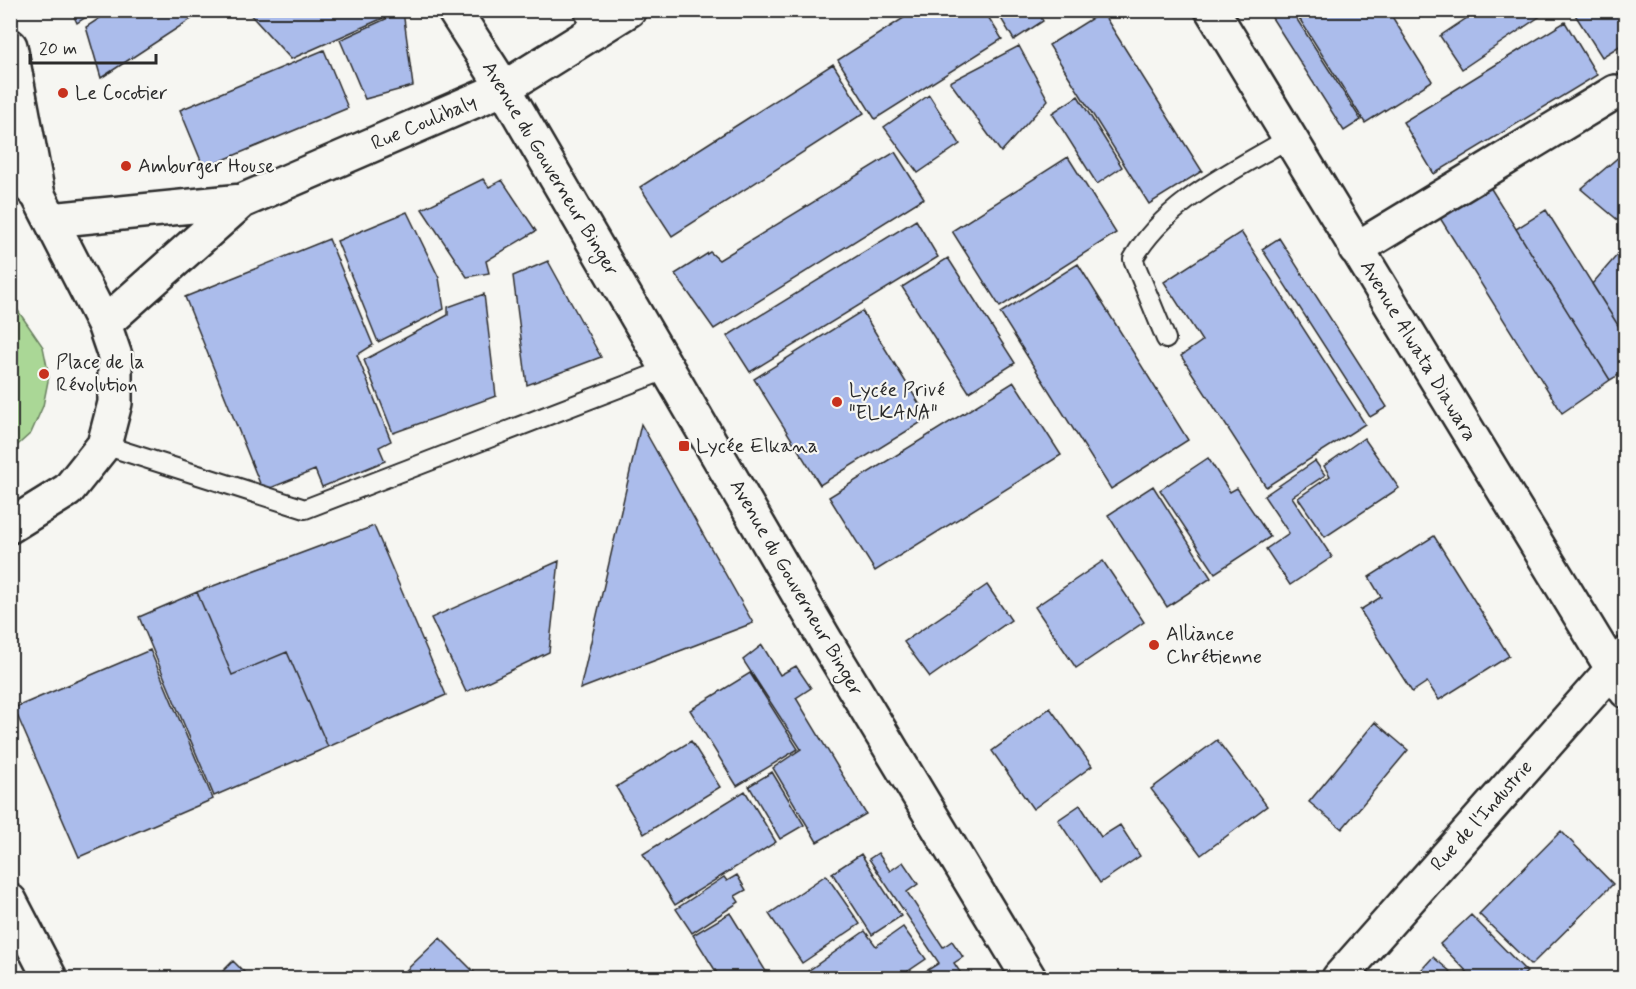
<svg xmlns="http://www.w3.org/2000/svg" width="1636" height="989" font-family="Mynerve,sans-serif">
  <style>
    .green { fill: #aad796; stroke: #6a8160; stroke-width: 1.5 }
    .building { fill: #abbceb; stroke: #2b2b2b; stroke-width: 1.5 }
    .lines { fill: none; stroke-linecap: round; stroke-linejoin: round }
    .lane-casing { stroke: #2b2b2b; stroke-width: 22 }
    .street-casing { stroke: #2b2b2b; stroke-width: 38 }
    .secondary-casing { stroke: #2b2b2b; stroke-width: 38 }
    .lane { stroke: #f6f6f2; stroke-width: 18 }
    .street { stroke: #f6f6f2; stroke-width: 33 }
    .secondary { stroke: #f6f6f2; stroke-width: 33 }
    .poi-dot { fill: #c8321e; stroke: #f6f6f2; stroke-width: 2 }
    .labels { text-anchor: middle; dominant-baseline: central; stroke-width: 4.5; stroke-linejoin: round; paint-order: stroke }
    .poi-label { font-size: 20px; fill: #2b2b2b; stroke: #f6f6f2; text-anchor: start }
    .street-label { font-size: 20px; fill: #2b2b2b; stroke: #f6f6f2 }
  </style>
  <rect width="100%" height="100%" fill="#f6f6f2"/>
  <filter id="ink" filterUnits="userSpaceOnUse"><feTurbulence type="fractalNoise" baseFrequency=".0167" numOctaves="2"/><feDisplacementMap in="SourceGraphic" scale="12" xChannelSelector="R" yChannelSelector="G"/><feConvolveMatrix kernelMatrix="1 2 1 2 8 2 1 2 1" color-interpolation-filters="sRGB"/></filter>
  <g filter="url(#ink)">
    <path class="green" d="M12 302 43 347 49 376 43 406 31 433 11 451Z"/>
    <path class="building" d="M71 10H97L77 23Z
      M112 10H205L101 78 86 27Z
      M246 10H401L291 59Z
      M916 10H984L1002 39 875 119 838 60Z
      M996 10H1040L1038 12 1043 21 1014 40Z
      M1267 10H1291L1361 120 1344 131Z
      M1294 10H1388L1432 81 1365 123Z
      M1479 10H1539L1542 15 1462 69 1440 36Z
      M1572 10H1626V42L1602 57Z
      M403 11 413 86 365 99 340 40Z
      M1102 12 1202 171 1149 204 1049 45Z
      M1565 22 1597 75 1434 174 1403 122Z
      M1019 46 1048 100 1001 152 950 82Z
      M324 50 348 108 204 168 180 110Z
      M833 64 864 113 672 236 640 187Z
      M929 95 960 144 918 173 884 127Z
      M1078 96 1122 167 1097 184 1052 113Z
      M895 152 924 198 714 329 675 274 710 252 719 260Z
      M1621 155 1626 159V227L1581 189Z
      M1068 157 1116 233 1000 307 952 231Z
      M483 179 489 187 502 180 536 231 486 261 489 273 467 277 422 209Z
      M1490 187 1610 380 1562 413 1440 218Z
      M1546 210 1626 338V371L1610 380 1516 229Z
      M407 212 439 278 444 309 378 342 337 241Z
      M916 220 938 257 750 372 727 336Z
      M1241 232 1365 424 1266 487 1181 356 1202 341 1164 282Z
      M1279 238 1387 407 1370 417 1262 249Z
      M329 239 373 345 357 355 391 441 379 447 385 461 322 487 315 470 263 491 185 297Z
      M1626 245V338L1592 284Z
      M948 258 1015 363 969 392 902 287Z
      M548 261 601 357 527 385 513 276Z
      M1078 264 1188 440 1111 489 1000 313Z
      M484 294 496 396 393 433 364 360 448 315V307Z
      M862 311 928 418 820 485 754 379Z
      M1014 382 1061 455 875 571 829 497Z
      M641 424 753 623 580 689Z
      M1364 438 1399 488 1325 537 1298 498 1330 476 1324 466Z
      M1208 458 1230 492 1237 488 1270 537 1215 573 1160 490Z
      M1315 461 1325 475 1292 497 1332 557 1290 585 1266 549 1289 533 1264 496Z
      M1153 486 1211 578 1167 607 1108 515Z
      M374 526 446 695 328 747 287 652 232 675 197 592Z
      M1434 536 1509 656 1439 700 1427 682 1412 692 1360 610 1381 597 1369 577Z
      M559 561 549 652 466 692 431 618Z
      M1103 561 1144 622 1076 668 1035 607Z
      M987 585 1011 620 930 677 904 642Z
      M197 592 232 675 287 652 328 747 214 796 139 617Z
      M762 645 780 675 796 666 811 688 796 698 866 814 817 842 773 768 801 749 743 660Z
      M150 650 213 799 79 857 14 708Z
      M750 673 798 749 737 786 690 710Z
      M1050 708 1092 766 1033 809 992 751Z
      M1375 722 1408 750 1342 829 1309 802Z
      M1217 740 1267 806 1201 855 1151 789Z
      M691 741 720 787 644 834 616 787Z
      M772 772 804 825 780 839 749 786Z
      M745 791 776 842 675 905 643 854Z
      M1080 805 1101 837 1120 825 1140 856 1100 883 1058 820Z
      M1561 831 1613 884 1531 965 1479 914Z
      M878 853 890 871 903 862 918 884 907 892 943 947 952 941 963 957 954 963 964 978H915L939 963 869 859Z
      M861 854 901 916 872 935 832 873Z
      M737 875 746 890 735 896 739 902 692 933 676 909 724 877 727 881Z
      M826 875 860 924 802 963 769 914Z
      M1626 888V907L1617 894Z
      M730 913 770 978H720L693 935Z
      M1471 915 1527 972 1520 978H1473L1440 944Z
      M903 927 926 959 898 978H813L808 971 865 931 876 946Z
      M440 938 480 978H398Z
      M1433 957 1458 978H1414Z
      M233 961 250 978H216Z"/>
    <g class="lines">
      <defs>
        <path id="lane" d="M582 10 596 31
          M1166 339 1133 259C1166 201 1234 171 1289 138
          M104 445 305 509 668 369"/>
        <path id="street" d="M1212 10 1626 691
          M10 46 38 195
          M10 167 38 195 104 324 115 356V403L104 445 68 490 10 526
          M51 220 242 201 504 88 629 10
          M1356 249 1615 92
          M104 324 242 201
          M10 901 50 978
          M1339 978 1626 654"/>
        <path id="secondary" d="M454 10 504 88 824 638 1029 978"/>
      </defs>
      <use href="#lane" class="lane-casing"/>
      <use href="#street" class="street-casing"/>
      <use href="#secondary" class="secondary-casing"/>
      <use href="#lane" class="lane"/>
      <use href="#street" class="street"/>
      <use href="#secondary" class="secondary"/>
    </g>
  </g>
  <g class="poi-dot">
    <circle cx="63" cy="93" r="6"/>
    <circle cx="126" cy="166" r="6"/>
    <circle cx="44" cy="374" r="6"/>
    <circle cx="837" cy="402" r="6"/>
    <rect x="678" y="440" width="12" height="12" rx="3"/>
    <circle cx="1154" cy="645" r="6"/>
  </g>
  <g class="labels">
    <g class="poi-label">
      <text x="75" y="93">Le Cocotier</text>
      <text x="138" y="166">Amburger House</text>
      <text x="56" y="362">Place de la<tspan x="56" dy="23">Révolution</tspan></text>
      <text x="849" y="390">Lycée Privé<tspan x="849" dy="23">"ELKANA"</tspan></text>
      <text x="696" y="446">Lycée Elkana</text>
      <text x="1166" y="634">Alliance<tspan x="1166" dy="23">Chrétienne</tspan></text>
    </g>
    <g class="street-label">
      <text transform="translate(424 123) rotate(-23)">Rue Coulibaly</text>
      <text transform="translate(550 169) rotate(59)">Avenue du Gouverneur Binger</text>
      <text transform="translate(1418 351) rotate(59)">Avenue Alwata Diawara</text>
      <text transform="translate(796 588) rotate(60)">Avenue du Gouverneur Binger</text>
      <text transform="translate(1482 816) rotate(-48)">Rue de l'Industrie</text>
    </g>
  </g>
  <rect width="1636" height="989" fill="none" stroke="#f6f6f2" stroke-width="36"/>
  <rect x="18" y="18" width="1600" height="953" fill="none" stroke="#2b2b2b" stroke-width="2" filter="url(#ink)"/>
  <path d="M30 54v9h126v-9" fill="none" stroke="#2b2b2b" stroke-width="3"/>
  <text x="39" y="54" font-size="18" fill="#2b2b2b" stroke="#f6f6f2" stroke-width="4.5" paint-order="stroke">20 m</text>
</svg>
